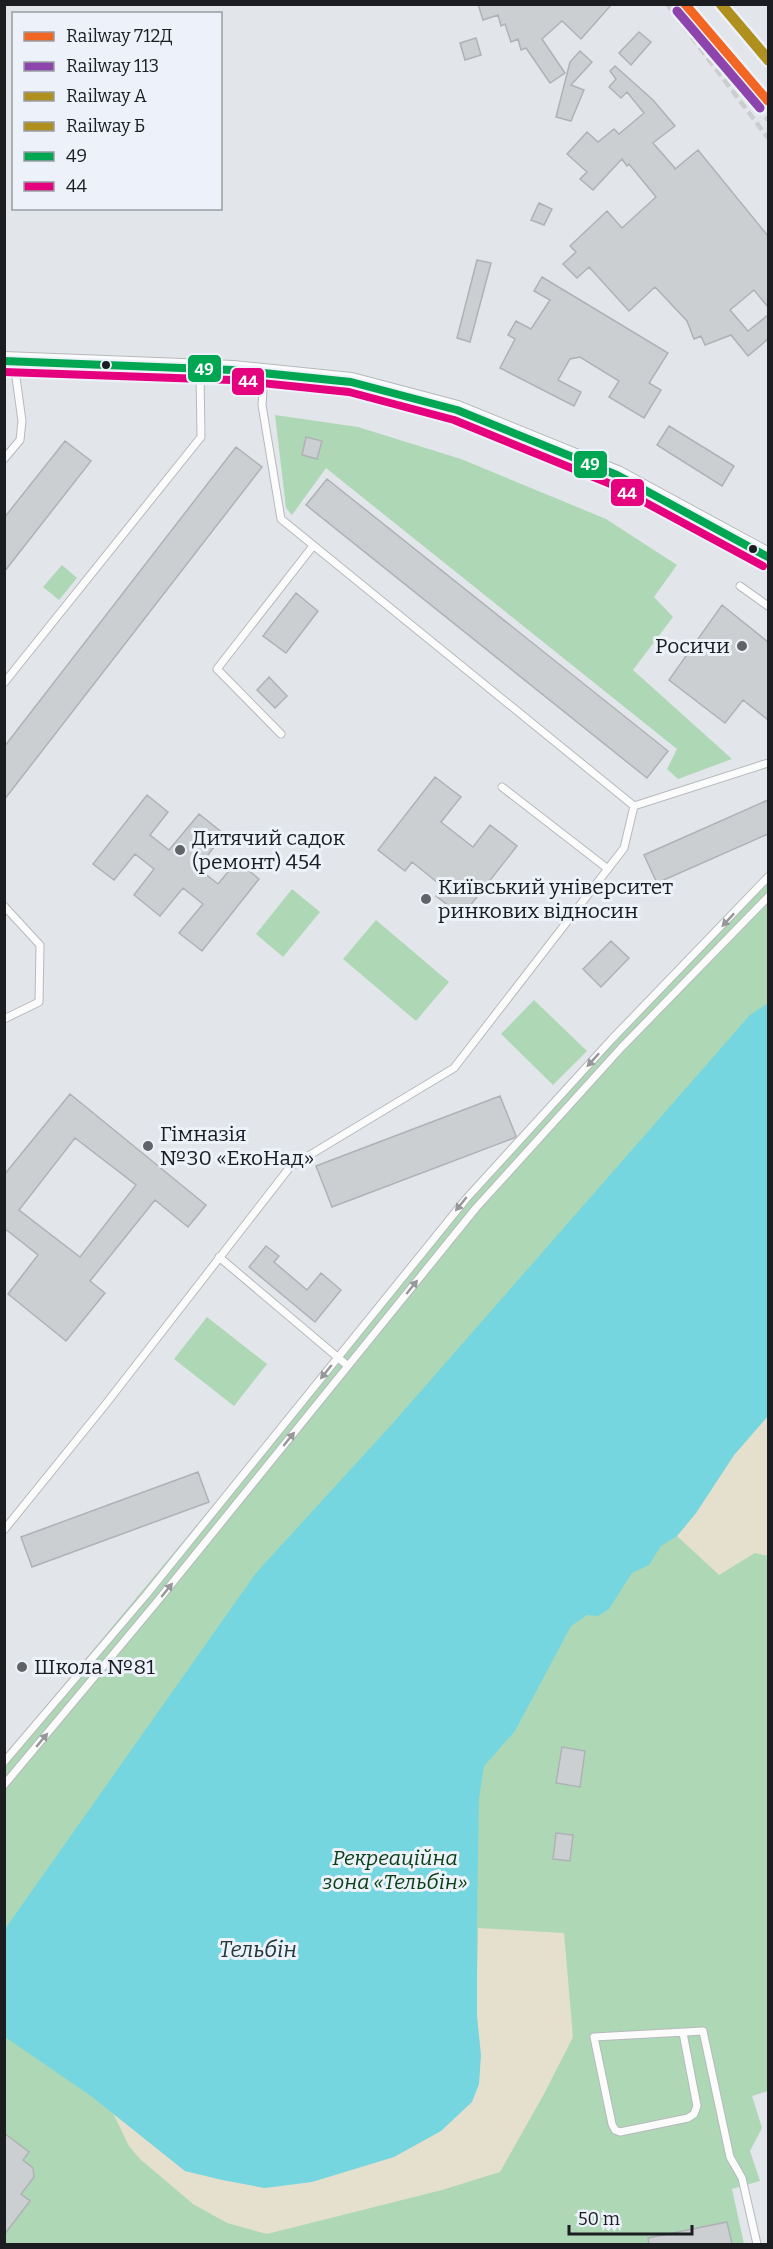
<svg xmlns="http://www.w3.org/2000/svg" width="773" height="2249" font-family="Bitter,serif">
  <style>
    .green { fill: #aed7b6 }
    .sand { fill: #e4e0cd }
    .water { fill: #75d6e0 }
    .building { fill: #cccfd2; stroke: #afb2b5; stroke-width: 1.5; fill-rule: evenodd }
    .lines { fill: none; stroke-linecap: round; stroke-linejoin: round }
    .service-casing { stroke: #b6b9bc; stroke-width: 9 }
    .tertiary-casing { stroke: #b6b9bc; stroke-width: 20 }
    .service { stroke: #fbfbfc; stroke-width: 7 }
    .tertiary { stroke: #fbfbfc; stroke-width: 18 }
    .rail { stroke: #cccdcf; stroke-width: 4.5; stroke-dasharray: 9 4.5; stroke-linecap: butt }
    .bus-1-casing { stroke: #edf2fa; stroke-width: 12 }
    .bus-2-casing { stroke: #edf2fa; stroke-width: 12 }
    .bus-1 { stroke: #00a651; stroke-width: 8 }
    .bus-2 { stroke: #e5007d; stroke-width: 8 }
    .rail-1-casing { stroke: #edf2fa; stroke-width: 14 }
    .rail-2-casing { stroke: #edf2fa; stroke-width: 14 }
    .rail-3-casing { stroke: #edf2fa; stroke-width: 14 }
    .rail-4-casing { stroke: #edf2fa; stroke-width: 14 }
    .rail-1 { stroke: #f26522; stroke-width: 9 }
    .rail-2 { stroke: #8e44ad; stroke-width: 9 }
    .rail-3 { stroke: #af901f; stroke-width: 9 }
    .rail-4 { stroke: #af901f; stroke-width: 9 }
    .oneway { fill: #969799 }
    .bus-dot { fill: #1b1d20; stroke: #edf2fa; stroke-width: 2 }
    .poi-dot { fill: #616367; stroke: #edf2fa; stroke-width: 2 }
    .labels { text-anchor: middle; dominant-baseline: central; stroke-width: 6; stroke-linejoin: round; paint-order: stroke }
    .poi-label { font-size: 21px; fill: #1b1d20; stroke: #edf2fa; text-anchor: start }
    .park-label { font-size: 21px; font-style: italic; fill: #0b4118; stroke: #edf2fa }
    .water-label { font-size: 22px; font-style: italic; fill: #22393c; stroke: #edf2fa }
    .line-badge { stroke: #edf2fa; stroke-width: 2 }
    .badge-label { font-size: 16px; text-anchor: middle; font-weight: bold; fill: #fff }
  </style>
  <rect width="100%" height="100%" fill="#e2e6ea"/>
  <path class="green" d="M275 415 358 427 461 459 606 519 677 565 654 597 673 617 633 670 732 759 678 779 667 769 677 749 326 468 292 515 286 508Z
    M62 565 77 578 59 600 43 587Z
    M768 879V2091L752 2096 762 2128 750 2151 760 2181 732 2189 744 2244H5V1756L474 1191Z
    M292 889 320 912 283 957 256 934Z
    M376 920 449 982 416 1021 343 959Z
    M534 1000 587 1051 553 1085 501 1034Z
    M207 1317 267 1364 234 1406 174 1359Z"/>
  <path class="sand" d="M768 1416V1556L755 1553 719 1575 677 1536 696 1513 734 1455Z
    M478 1928 564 1933 573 2037 544 2094 500 2172 442 2190 267 2234 227 2223 193 2204 140 2159 129 2146 113 2113 185 2171 265 2188 471 2102C486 2068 478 2050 477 2016 476 1987 478 1957 478 1928Z"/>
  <path class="water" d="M768 1003V1416L734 1455 696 1513 677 1536 661 1546 649 1565 632 1573 609 1609 598 1616 587 1615 571 1626 515 1731 484 1766 479 1798 477 1920V2016L481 2055 479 2084 472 2102 441 2131 394 2157 312 2182 265 2188 222 2180 185 2171 91 2096 5 2037V1929L256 1573 393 1423 750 1015Z"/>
  <path class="building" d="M478 4H612L581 39 562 21 542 39 565 73 550 83 526 48 521 50 518 39 511 42 505 24 501 26 498 15 483 20Z
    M639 32 651 42 631 65 619 53Z
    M476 38 481 55 465 60 460 43Z
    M580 51 592 62 571 85 584 90 571 121 556 117 570 62Z
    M615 66 653 100 675 126 653 143 674 167 675 169 698 150 768 236V307L754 290 730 310 748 331 768 315V339L748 356 731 335 705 345 701 336 694 339 687 321 655 287 629 311 589 267 577 278 563 264 576 252 570 246 607 211 622 228 656 197 629 164 627 166 622 159 593 190 580 179 587 172 567 154 587 132 598 142 614 129 619 134 644 113 627 92 621 98 609 87 616 79 610 71Z
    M539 203 552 209 544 225 531 220Z
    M477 260 491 263 470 342 457 338Z
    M542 277 668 353 649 383 661 390 644 418 609 397 619 381 580 357 570 359 558 380 581 392 574 406 500 368 515 339 508 335 516 321 531 329 550 300 534 291Z
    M669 426 734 466 722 486 657 445Z
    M306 437 322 441 317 459 302 455Z
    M65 441 91 461 4 572V518Z
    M236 447 262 467 4 800V747Z
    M327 479 668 751 647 778 306 505Z
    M296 593 318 611 286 653 263 636Z
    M722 605 768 642V720L743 700 725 723 669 680Z
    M269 677 287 696 275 708 257 690Z
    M435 777 461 797 441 822 473 847 490 825 517 846 462 916 436 896 443 887 412 862 405 871 378 850Z
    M147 795 168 812 150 835 169 850 199 814 224 834 198 868 218 884 237 861 259 879 202 951 179 933 203 904 183 888 160 916 134 895 154 869 135 854 114 880 93 864Z
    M768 800V834L657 883 644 855Z
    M611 941 629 958 601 987 583 969Z
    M70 1094 206 1205 188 1227 155 1200 90 1281 105 1293 66 1341 8 1294 38 1255 4 1228V1175ZM75 1138 136 1185 80 1257 19 1210Z
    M500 1096 516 1136 514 1138 332 1207 316 1166Z
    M266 1246 279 1256 274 1262 307 1290 321 1273 341 1290 315 1322 249 1267Z
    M198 1472 209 1502 32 1567 21 1537Z
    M562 1747 585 1751 580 1787 556 1783Z
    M556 1833 573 1835 570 1861 553 1859Z
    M4 2133 29 2152 23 2160 33 2168 34 2177 21 2194 30 2201 4 2235Z
    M727 2222 732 2244H649L648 2238Z"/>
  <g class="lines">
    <defs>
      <path id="service" d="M264 376 262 405 281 519 634 806 768 763
        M4 459 20 440 22 421 14 363
        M740 586 768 606
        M4 683 201 437 200 371
        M281 734 217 669 313 546
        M502 787 608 869
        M4 906 40 945 39 1002 4 1019
        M219 1257 348 1366
        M4 1530 105 1405 290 1167 454 1068 624 848 634 806
        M4 1762 146 1595 466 1199 612 1039 768 877
        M4 1785 156 1603 476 1208 621 1048 768 897
        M683 2033 697 2106 694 2114 688 2118 620 2132 615 2130 612 2124 594 2037 703 2031 730 2157 742 2178 757 2244"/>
      <path id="tertiary" d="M4 361 233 370 351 382 457 410 617 475 768 557"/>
    </defs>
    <use href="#service" class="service-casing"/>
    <use href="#tertiary" class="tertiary-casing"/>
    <use href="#service" class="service"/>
    <use href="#tertiary" class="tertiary"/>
    <path class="rail" d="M667 4 768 138
      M739 86 768 120"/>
    <defs>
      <path id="bus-1" d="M4 361 233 370 351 382 457 410 617 475 768 557"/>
      <path id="bus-2" d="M4 372 232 380 349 392 454 420 613 485 763 566"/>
    </defs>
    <use href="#bus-1" class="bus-1-casing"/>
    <use href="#bus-2" class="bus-2-casing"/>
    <use href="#bus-1" class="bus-1"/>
    <use href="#bus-2" class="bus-2"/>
    <defs>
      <path id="rail-1" d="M685 4 768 101"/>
      <path id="rail-2" d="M677 11 760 108"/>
      <path id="rail-3" d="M720 4 768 61"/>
      <path id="rail-4" d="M722 4 768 58"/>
    </defs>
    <use href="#rail-1" class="rail-1-casing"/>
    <use href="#rail-2" class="rail-2-casing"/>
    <use href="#rail-3" class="rail-3-casing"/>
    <use href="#rail-4" class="rail-4-casing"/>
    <use href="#rail-1" class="rail-1"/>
    <use href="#rail-2" class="rail-2"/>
    <use href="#rail-3" class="rail-3"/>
    <use href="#rail-4" class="rail-4"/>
  </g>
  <defs><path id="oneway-solid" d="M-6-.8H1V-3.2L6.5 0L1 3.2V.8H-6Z" transform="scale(1.5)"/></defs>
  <g class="oneway">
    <use href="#oneway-solid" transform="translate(728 920) rotate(133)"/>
    <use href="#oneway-solid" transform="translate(593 1060) rotate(132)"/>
    <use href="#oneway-solid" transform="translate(461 1204) rotate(129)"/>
    <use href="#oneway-solid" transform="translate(412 1287) rotate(-51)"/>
    <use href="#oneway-solid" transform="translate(326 1372) rotate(129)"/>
    <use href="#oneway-solid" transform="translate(289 1439) rotate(-51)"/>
    <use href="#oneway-solid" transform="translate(167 1590) rotate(-51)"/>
    <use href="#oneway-solid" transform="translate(42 1740) rotate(-50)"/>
  </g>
  <g class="bus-dot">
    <circle cx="106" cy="365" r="5"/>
    <circle cx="753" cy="549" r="5"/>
  </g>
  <g class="poi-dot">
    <circle cx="742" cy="646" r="6"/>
    <circle cx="180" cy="850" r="6"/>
    <circle cx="426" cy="899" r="6"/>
    <circle cx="148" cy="1146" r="6"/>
    <circle cx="22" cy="1667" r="6"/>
  </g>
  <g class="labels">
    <g class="poi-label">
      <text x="730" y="646" text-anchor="end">Росичи</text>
      <text x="192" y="838">Дитячий садок<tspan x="192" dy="24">(ремонт) 454</tspan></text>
      <text x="438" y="887">Київський університет<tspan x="438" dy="24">ринкових відносин</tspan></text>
      <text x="160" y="1134">Гімназія<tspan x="160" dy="24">№30 «ЕкоНад»</tspan></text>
      <text x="34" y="1667">Школа №81</text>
    </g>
    <g class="park-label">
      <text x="395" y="1858">Рекреаційна<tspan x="395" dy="24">зона «Тельбін»</tspan></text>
    </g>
    <g class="water-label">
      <text x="258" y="1949">Тельбін</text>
    </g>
  </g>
  <g class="line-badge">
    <rect x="187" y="354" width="35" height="29" rx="6" fill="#00a651"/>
    <rect x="231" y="367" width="34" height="29" rx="6" fill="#e5007d"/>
    <rect x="573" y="450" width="35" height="29" rx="6" fill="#00a651"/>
    <rect x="610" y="478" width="35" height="29" rx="6" fill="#e5007d"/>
  </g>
  <g class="badge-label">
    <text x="204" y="375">49</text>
    <text x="248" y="387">44</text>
    <text x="590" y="470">49</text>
    <text x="627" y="499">44</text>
  </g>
  <rect width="773" height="2249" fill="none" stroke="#1b1d20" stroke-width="12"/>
  <rect x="12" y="12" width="210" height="198" fill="#edf2fa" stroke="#999da3" stroke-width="1.5"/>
  <rect x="24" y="32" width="30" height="9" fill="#f26522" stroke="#999da3" stroke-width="1.5"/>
  <text x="66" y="42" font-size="18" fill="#1b1d20">Railway 712Д</text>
  <rect x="24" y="62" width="30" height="9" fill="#8e44ad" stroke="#999da3" stroke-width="1.5"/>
  <text x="66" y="72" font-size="18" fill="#1b1d20">Railway 113</text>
  <rect x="24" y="92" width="30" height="9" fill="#af901f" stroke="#999da3" stroke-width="1.5"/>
  <text x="66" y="102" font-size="18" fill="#1b1d20">Railway A</text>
  <rect x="24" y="122" width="30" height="9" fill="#af901f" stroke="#999da3" stroke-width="1.5"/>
  <text x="66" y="132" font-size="18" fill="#1b1d20">Railway Б</text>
  <rect x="24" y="152" width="30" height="9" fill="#00a651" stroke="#999da3" stroke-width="1.5"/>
  <text x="66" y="162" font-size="18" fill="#1b1d20">49</text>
  <rect x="24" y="182" width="30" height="9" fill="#e5007d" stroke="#999da3" stroke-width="1.5"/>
  <text x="66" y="192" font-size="18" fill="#1b1d20">44</text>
  <path d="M569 2225v9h123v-9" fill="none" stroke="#1b1d20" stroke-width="3"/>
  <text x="578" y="2225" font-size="18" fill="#1b1d20" stroke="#edf2fa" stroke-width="4.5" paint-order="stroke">50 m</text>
</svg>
